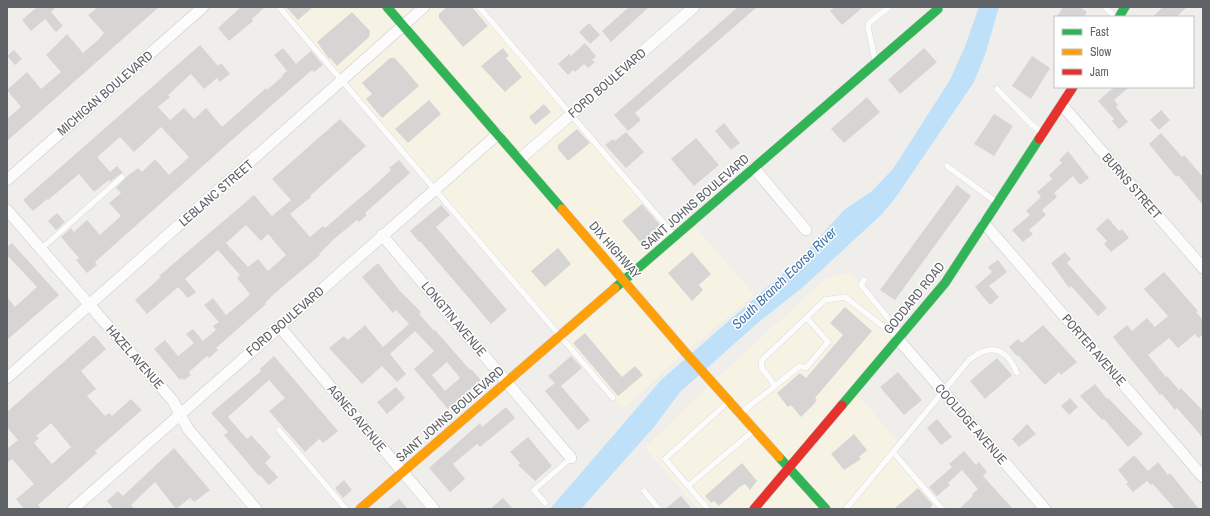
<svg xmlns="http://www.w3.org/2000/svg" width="1210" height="516" font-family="'Archivo Narrow',sans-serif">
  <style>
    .commercial { fill: #f7f3e4 }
    .water { fill: #bfe0f9 }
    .building { fill: #d6d5d3; fill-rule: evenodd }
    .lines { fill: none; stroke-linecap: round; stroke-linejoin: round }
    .lane-casing { stroke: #cbcccc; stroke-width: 6 }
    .street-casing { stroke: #cbcccc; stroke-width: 12 }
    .fast-casing { stroke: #cacacb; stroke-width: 10 }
    .slow-casing { stroke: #cacacb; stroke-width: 10 }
    .jam-casing { stroke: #cacacb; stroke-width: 10 }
    .lane { stroke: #fdfcfc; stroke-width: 5.5 }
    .street { stroke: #fdfcfc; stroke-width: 11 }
    .fast { stroke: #30b455; stroke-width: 9 }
    .slow { stroke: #ff9f0a; stroke-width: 9 }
    .jam { stroke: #e5322d; stroke-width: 9 }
    .labels { text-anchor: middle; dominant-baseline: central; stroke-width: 3; stroke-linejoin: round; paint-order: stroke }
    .street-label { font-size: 13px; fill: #5f6368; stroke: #fff }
    .water-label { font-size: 14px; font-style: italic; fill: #4174aa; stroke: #fff }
  </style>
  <rect width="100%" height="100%" fill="#efeeea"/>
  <path class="commercial" d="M279 7H479L675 236 692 223 754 295 685 352 623 409Z
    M849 272 902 334 854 391 900 444 893 452 942 509H698L645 448 713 382 825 279Z"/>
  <path class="water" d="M979 7H999L986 52 974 82 896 197 881 215 802 288 761 320 680 392 654 427 581 509H550L661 380 801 258 844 210 872 191 893 169 950 80 964 49Z"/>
  <path class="building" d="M37 7H56L51 12 63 26 56 32 45 19 31 31 22 20Z
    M98 7H159L7 141V119L21 107 7 90 27 72 41 89 61 72 46 55 67 34 83 53 99 39 104 33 88 15Z
    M241 7H265L252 19 253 21 229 41 218 28Z
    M286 7H313L298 20Z
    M447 7H472L488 26 463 47 439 18V14Z
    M629 7H649L611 42 602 31Z
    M738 7H757L635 113 641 120 628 131 614 115Z
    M834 7H863L842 25 830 11Z
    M1063 7H1080L1087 12 1084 17H1057Z
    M1163 7H1187L1176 17H1152Z
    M352 12 370 31 369 37 337 66 330 58 329 59 317 42Z
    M589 23 600 35 590 44 579 32Z
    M585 43 596 56 592 60 595 62 588 68 584 64 575 72 573 70 568 75 558 64 569 54 571 56Z
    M200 45 218 66 221 63 230 74 220 82 217 78 204 89 191 74 168 95 170 97 158 107 170 120 184 108 194 119 206 108 222 127 266 88 267 90 283 76 282 75 287 71 274 55 283 48 296 64 311 51 323 65 314 72 312 70 232 140 95 262 97 265 87 273 76 260 79 258 61 237 71 228 74 232 87 220 100 235 121 216 109 203 121 193 116 188 126 177 138 168 142 172 155 159 169 175 189 157 161 127 134 152 120 137 97 157 110 172 117 166 123 173 120 174 110 182 109 180 94 192 79 174 48 200 47 199 33 211 23 200Z
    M503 48 509 56 506 58 522 77 505 92 481 66Z
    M924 48 937 62 900 94 888 80Z
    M14 50 22 59 15 65 7 56Z
    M1032 56 1050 68 1031 99 1012 86Z
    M390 58H395L419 86 382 118 366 99 372 94 362 83Z
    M1114 87H1129L1114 100 1118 105 1116 107 1128 122 1119 129 1112 121 1114 119 1098 101Z
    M867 97 880 112 844 143 831 129Z
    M429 100 441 114 408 143 395 129Z
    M544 104 551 112 535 125 529 117Z
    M1161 110 1170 120 1159 130 1150 120Z
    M994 114 1013 126 994 156 974 144Z
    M340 119 366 146 310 196 311 197 290 214 310 237 323 226 325 228 375 185 391 170 389 168 399 160 410 173 365 213 367 215 359 222 357 220 334 239 319 254 320 255 275 293 265 303 266 304 216 348 218 350 209 358 207 356 189 372 191 375 184 380 182 378 180 380 154 349 165 340 178 356 194 343 186 334 193 329 203 341 216 330 213 326 219 322 204 305 213 298 226 315 244 300 250 294 237 278 240 275 218 250 185 279 196 292 188 298 178 287 147 314 135 300 161 277 159 276 254 195 272 216 291 200 272 179ZM246 225 261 241 268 234 286 255 268 271 258 259 248 267 226 243Z
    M724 123 740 143 731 150 715 131Z
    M577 129 590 143 568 161 558 149V145Z
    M626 132 644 152 626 168 605 145 613 139 615 141Z
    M1161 133 1182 157 1184 155 1203 177V205L1178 175 1176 177 1149 144Z
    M696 138 719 165 694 186 671 159Z
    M1068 151 1089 178 1080 185 1073 176 1054 193 1057 197 1042 210 1046 215 1029 230 1033 234 1023 242 1012 230 1030 215 1026 211 1041 197 1037 192 1052 179 1049 175 1062 163 1059 160Z
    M957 185 971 196 895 300 880 290Z
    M642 204 662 227 642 244 622 221Z
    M441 205 450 215 436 227 507 310 491 324 420 241 419 242 410 231Z
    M57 213 65 222 56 230 48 221Z
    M1108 218 1119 231 1122 229 1129 238 1111 252 1104 244 1107 241 1096 229Z
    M12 243 59 295 7 340V297L15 307 37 287 7 255V247Z
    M558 248 571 264 545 287 531 271Z
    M692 252 711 274 699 285 703 290 692 301 668 273Z
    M1065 252 1071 259 1067 263 1107 308 1098 316 1071 286 1069 288 1051 263Z
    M998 260 1007 272 989 286 999 297 990 305 975 287 992 272 988 267Z
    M378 263 399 290 421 312 419 314 434 331 435 330 470 370 471 369 481 380 448 409 414 369 434 351 415 331 390 354 406 374 397 382 382 366 362 384 329 348 344 336 348 340 365 325 383 347 409 324 396 310 393 313 362 277ZM447 362 460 378 445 391 432 375Z
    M1164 272 1198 311 1196 312 1203 320V335L1198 338 1195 334 1178 348 1169 338 1148 355 1166 377 1167 376 1179 390 1181 388 1203 411V438L1177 408 1175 410 1162 394 1160 395 1113 337 1127 325 1132 331 1147 318 1155 327 1168 316 1144 289Z
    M845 307 872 331 815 398 817 400 813 405 801 417 791 405 788 407 777 393 800 373 806 378 843 335 830 323Z
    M1043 325 1077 362 1061 375 1059 372 1045 385 1018 355 1017 356 1009 347 1018 339 1022 343Z
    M585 333 622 377 635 366 643 375 618 396 573 343Z
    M94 335 106 349 81 371 96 389 87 396 105 416 109 413 112 416 131 399 142 410 95 451 97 453 38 505 41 509H24L16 499 34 484 12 459 7 463V449L18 440 7 427V412ZM51 423 71 447 52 464 34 443 39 438 36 436Z
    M274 356 338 431 323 443 319 439 305 452 269 411 285 398 269 380 228 417 247 439 251 435 271 457 265 463 278 477 269 485 260 475 259 476 224 435 228 432 211 413 261 371 260 369Z
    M571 356 582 368 561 386 590 420 578 430 545 391 555 383 548 376Z
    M997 358 1012 375 985 399 970 381Z
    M898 372 922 400 904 415 880 387Z
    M1095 384 1107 399 1108 398 1143 434 1128 447 1104 419 1102 420 1080 396Z
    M396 387 405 398 387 414 377 402Z
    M1070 398 1078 407 1069 415 1061 406Z
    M506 407 515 418 480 447 477 444 453 464 465 479 450 492 429 468 480 423 482 427Z
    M937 419 952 437 941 445 927 428Z
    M1027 424 1036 434 1019 447 1012 439Z
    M854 434 867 450 859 457 861 459 844 470 831 454Z
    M528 437 552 466 535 481 518 465 520 463 510 452Z
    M174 448 210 490 194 502 190 498 176 509 155 482 131 505 134 509H114L107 501 118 491 123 496Z
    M964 451 976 465 979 462 987 472 983 476 1013 509H959L973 496 972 494 978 489 962 470 948 483 950 485 937 496 929 487 952 467 949 464Z
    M1134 455 1148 471 1158 462 1168 475 1170 473 1199 509H1175L1153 484 1151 485 1147 481 1133 492 1126 484 1128 482 1118 470Z
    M742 463 757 481 750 490 745 484 741 486 719 506 714 501 711 503 705 496Z
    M344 480 352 490 343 498 335 488Z
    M918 488 933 505 929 509H894Z
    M681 496 692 509H665Z
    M503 498 513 509H490Z
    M399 499 408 509H387Z"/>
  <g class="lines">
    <defs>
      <path id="lane" d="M279 7 613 398
        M479 7 674 235
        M1105 7 1115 17
        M875 60 868 27 869 23 889 7
        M997 89 1031 124 1041 132
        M947 166 996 202
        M41 249 122 177
        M864 280 861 285 901 334
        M775 386 761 367 762 360 825 300 845 297 897 337
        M728 402 665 459 688 486 753 431
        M742 412 800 366 806 368 828 342 807 318
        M279 430 346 509
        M893 452 942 509
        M688 486 708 509
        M644 491 659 509
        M545 503 534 490 571 458
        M846 509 969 360C990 343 1006 347 1017 373"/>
      <path id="street" d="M1062 105 1203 268
        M520 159 694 7
        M754 168 806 230
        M7 180 203 7
        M7 210 173 401 188 429 256 509
        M984 223 1203 477
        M382 235 571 458
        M279 326 434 509
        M898 339 1045 509
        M7 378 424 7
        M73 509 498 134"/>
      <path id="fast" d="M387 7 562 209
        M1119 17 1125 7
        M615 288 938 9
        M842 405 945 283 1039 139
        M779 457 826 509"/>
      <path id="slow" d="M562 209 685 352 779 457
        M360 509 615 288"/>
      <path id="jam" d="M1039 139 1073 87
        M754 509 842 405"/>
    </defs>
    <use href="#lane" class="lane-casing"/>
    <use href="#street" class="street-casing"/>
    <use href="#fast" class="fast-casing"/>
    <use href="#slow" class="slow-casing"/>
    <use href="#jam" class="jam-casing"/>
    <use href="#lane" class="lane"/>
    <use href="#street" class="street"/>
    <use href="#fast" class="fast"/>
    <use href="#slow" class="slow"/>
    <use href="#jam" class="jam"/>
  </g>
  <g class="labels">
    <g class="street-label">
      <text transform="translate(607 83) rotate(-41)">FORD BOULEVARD</text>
      <text transform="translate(105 93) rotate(-41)">MICHIGAN BOULEVARD</text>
      <text transform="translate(1132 186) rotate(49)">BURNS STREET</text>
      <text transform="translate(216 193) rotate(-41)">LEBLANC STREET</text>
      <text transform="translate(695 202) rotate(-41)">SAINT JOHNS BOULEVARD</text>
      <text transform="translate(615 250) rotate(49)">DIX HIGHWAY</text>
      <text transform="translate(914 298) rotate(-51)">GODDARD ROAD</text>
      <text transform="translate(454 319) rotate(50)">LONGTIN AVENUE</text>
      <text transform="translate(285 321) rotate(-41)">FORD BOULEVARD</text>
      <text transform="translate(1094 350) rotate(49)">PORTER AVENUE</text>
      <text transform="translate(135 357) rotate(49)">HAZEL AVENUE</text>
      <text transform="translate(450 414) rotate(-41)">SAINT JOHNS BOULEVARD</text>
      <text transform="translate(357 418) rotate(50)">AGNES AVENUE</text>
      <text transform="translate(971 424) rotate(49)">COOLIDGE AVENUE</text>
    </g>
    <g class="water-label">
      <text transform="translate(784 278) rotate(-44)">South Branch Ecorse River</text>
    </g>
  </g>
  <rect width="1210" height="516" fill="none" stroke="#5f6368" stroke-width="16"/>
  <rect x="1054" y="16" width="140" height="72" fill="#ffffff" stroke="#bfc1c3"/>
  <rect x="1062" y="29" width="20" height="6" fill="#30b455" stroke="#bfc1c3"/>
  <text x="1090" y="36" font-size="12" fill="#5f6368">Fast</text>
  <rect x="1062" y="49" width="20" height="6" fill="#ff9f0a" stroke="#bfc1c3"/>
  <text x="1090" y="56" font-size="12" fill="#5f6368">Slow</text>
  <rect x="1062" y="69" width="20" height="6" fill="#e5322d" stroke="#bfc1c3"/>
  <text x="1090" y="76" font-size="12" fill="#5f6368">Jam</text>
</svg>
